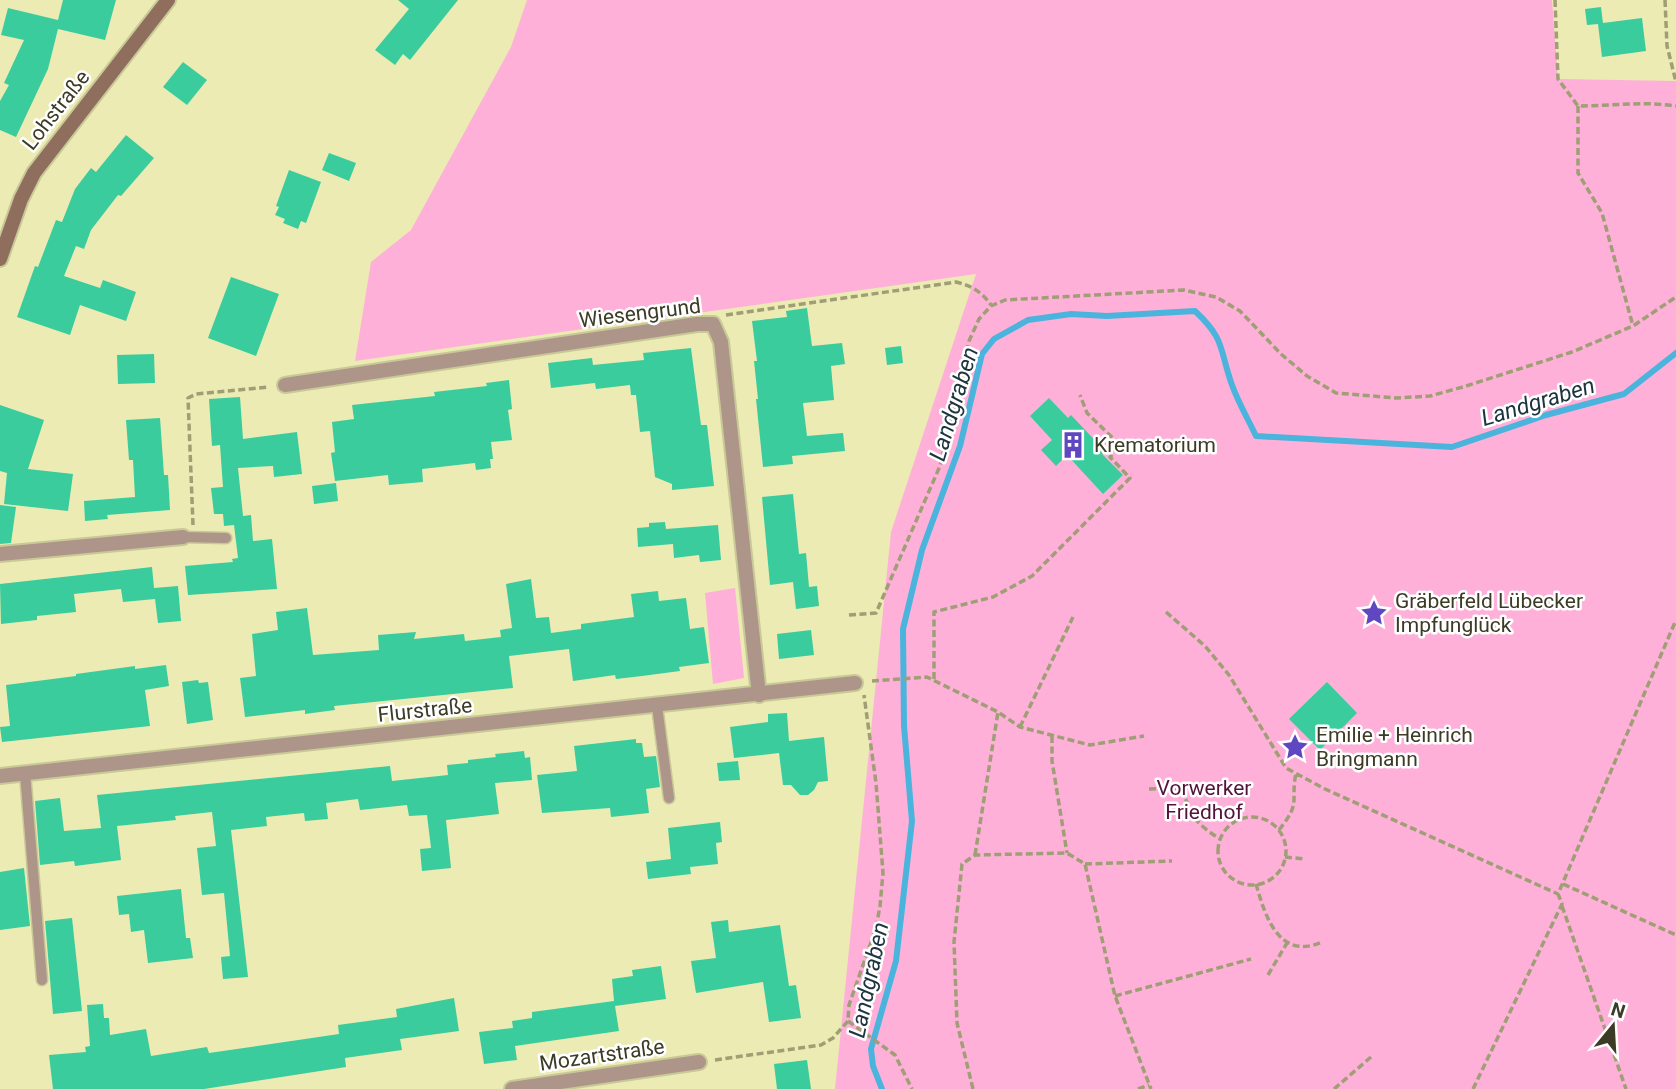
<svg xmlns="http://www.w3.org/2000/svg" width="1676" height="1089" font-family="Roboto,sans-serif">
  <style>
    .green { fill: #feb0d9 }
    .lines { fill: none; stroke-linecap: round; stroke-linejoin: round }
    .stream { stroke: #4ab4dd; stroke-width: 6 }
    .building { fill: #3acc9d }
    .service-casing { stroke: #c9c897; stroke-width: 13 }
    .minor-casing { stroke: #c9c897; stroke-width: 18 }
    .secondary-casing { stroke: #c9c897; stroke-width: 18 }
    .path { stroke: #9f9e75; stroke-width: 3.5; stroke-dasharray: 7 3.5; stroke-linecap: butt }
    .service { stroke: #ad958a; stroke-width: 10 }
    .minor { stroke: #ad958a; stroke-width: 14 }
    .secondary { stroke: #8f6e5e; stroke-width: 14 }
    .labels { text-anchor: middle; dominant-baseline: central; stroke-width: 5; stroke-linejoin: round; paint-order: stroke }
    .street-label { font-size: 21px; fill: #3c3b25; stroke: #fff }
    .poi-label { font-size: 21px; fill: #3c3b25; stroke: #fff; text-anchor: start }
    .park-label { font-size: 21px; fill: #52143b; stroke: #fff }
    .water-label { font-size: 23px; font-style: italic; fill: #1c343e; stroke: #fff }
  </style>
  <rect width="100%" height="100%" fill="#ecebb3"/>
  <path class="green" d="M527 0H1552L1558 79 1676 81V1089H835L891 532 976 274 355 361 371 262 411 230 511 47Z
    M735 588 744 678 713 684 705 593Z"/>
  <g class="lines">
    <path class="stream" d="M882 1089 873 1066 871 1049 896 961 912 821 904 726 903 629 922 550 960 446 982 354 994 339 1028 320 1071 314 1107 316 1195 311C1226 340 1219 349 1232 385 1238 402 1248 419 1256 436L1452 447 1546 415 1624 394 1676 353"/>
  </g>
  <path class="building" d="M63 0H116L105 40 58 29 48 69 16 137 0 130V101L9 85 4 83 24 40 1 35 8 8 58 20Z
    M398 0H458L410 60 403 54 395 65 375 50 409 9Z
    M1601 7 1603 23 1642 18 1646 51 1602 57 1598 24 1587 25 1585 9Z
    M183 62 207 80 187 105 163 87Z
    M126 135 154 158 121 196 118 195 91 230 84 249 76 246 64 276 100 288 103 280 136 292 126 321 80 305 70 335 17 317 35 266 38 267 56 220 62 222 75 189 91 168 96 172Z
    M329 153 356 163 349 181 322 170Z
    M289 170 321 182 306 223 301 221 298 229 283 223 285 219 275 215 279 207 276 206Z
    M231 277 279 294 256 356 208 338Z
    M807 308 812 346 842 343 845 364 831 366 834 400 803 403 807 436 843 433 845 451 792 456 793 464 763 467 756 399H758L754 361H757L752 321 787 317 786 311Z
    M901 346 903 363 887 365 885 348Z
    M691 348 701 425H707L714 486 672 490V484L655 477 650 431 640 432 636 395H631L630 385 596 389 595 383 551 388 548 363 592 358 593 365 644 360 643 353Z
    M154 354 155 383 118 384 117 355Z
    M509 380 512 409 508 410 512 440 491 442 493 459H490L491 468 476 470 475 463 422 469 423 482 389 485 388 475 335 481 331 453 335 452 332 422 354 419 352 405 435 396 434 392 487 386 486 383Z
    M240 397 243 439 297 432 302 474 274 477 273 466 238 468 243 516 251 515 253 541 272 539 277 589 188 595 185 566 233 562 232 559 238 558 234 525 224 526 223 514H214L211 488 223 487 220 445 212 446 209 399Z
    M1049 398 1068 418 1071 415 1105 451 1102 454 1123 475 1103 494 1067 455 1056 466 1041 450 1052 440 1030 416Z
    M0 405 44 420 28 469 73 474 68 511 4 504 7 473 0 471Z
    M160 418 164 475H168L170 510 107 515 108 519 85 521 84 501 135 497 133 460H129L126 420Z
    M336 483 338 501 314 504 312 486Z
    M793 494 799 554 806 553 809 587 817 586 819 606 796 609 793 582 770 585 762 497Z
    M0 505 16 507 11 543 0 544Z
    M665 522 666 529 718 525 721 560 700 562 699 555 674 558 673 544 638 547 637 528 649 527V523Z
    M152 567 154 588 178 586 181 621 158 623 155 599 123 602 121 589 74 594 76 612 37 616V620L1 624 0 584Z
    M531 579 536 618 549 617 551 633 581 629V624L634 617 631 594 658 591 659 601 686 598 690 629 704 627 709 663 679 667 680 671 642 676 616 679 615 675 573 681 569 649 509 656 513 688 334 706 335 710 305 714V710L245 717 240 678 256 676 252 634 278 630 276 612 307 608 313 655 379 650 378 635 416 632 414 639 464 634 465 641 501 637 500 630 512 628 506 584Z
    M811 630 814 655 779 659 777 634Z
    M166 665 169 686 145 690 150 726 2 742 0 727 10 726 6 685 76 676V674L135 666V669Z
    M198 680 199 683 208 682 213 720 187 724 182 682Z
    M1327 682 1357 713 1320 750 1289 719Z
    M787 713 789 741 824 737 828 781 818 782 814 790 808 795H800L791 785H783L779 753 734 758 730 727 768 722V714Z
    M636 739V743H642L644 757 656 756 660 787 646 789 649 813 611 817 610 808 542 813 537 775 577 771 574 746Z
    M524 751 525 758 530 757 532 780 495 783 499 814 446 820 451 868 422 871 420 849 431 848 427 815 409 816 407 805 360 810 358 799 326 803 328 819 305 821 304 813 266 817 267 826 231 830 248 977 223 979 221 957 230 956 224 893 202 895 197 848 216 846 212 812 175 816 176 820 117 826 121 860 75 866 74 861 40 865 35 801 60 798 64 831 101 828 97 795 390 766 392 781 448 775 447 765 468 763V760L496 757 495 754Z
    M738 761 740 780 719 781 717 763Z
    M720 822 722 842 716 843 718 864 690 867 691 874 648 879 646 862 671 859 668 828Z
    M24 868 30 926 0 930V872Z
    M181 889 186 938H190L193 958 148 963 144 930 131 932 129 914 119 915 117 896Z
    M72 918 82 1011 53 1014 45 921Z
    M728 920 729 932 780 925 789 986 796 985 801 1018 769 1022 763 982 696 993 691 961 716 958 711 922Z
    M661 966 666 999 615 1006 619 1031 515 1046 517 1060 484 1064 479 1032 513 1028 512 1021 532 1018V1012L614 1001 612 979 633 976 632 970Z
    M454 998 459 1031 400 1039 402 1050 345 1058 346 1067 204 1089H53L49 1055 86 1052 85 1047 90 1046 87 1005 103 1004 104 1018H109L110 1035 146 1029 151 1056 207 1047 209 1053 339 1034 338 1025 397 1017 396 1009Z
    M807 1060 811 1089H777L774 1064Z"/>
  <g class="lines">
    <defs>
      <path id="service" d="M183 537 226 538
        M657 706 669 798
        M25 773 42 980"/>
      <path id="minor" d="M285 385 697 324H713L721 342 759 695
        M0 554 183 537
        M0 776 855 683
        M512 1089 699 1062"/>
      <path id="secondary" d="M0 259 21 199 34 173 168 0"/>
    </defs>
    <use href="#service" class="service-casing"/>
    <use href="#minor" class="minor-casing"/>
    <use href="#secondary" class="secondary-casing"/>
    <path class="path" d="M1555 0 1558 79 1578 106C1611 106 1643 101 1676 106
      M1665 0 1667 46 1676 82
      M1578 106V173L1602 213 1633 326
      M726 315 956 282C972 286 981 291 991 305
      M193 525 188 398 196 394 269 387
      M1166 612 1205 646 1229 675 1286 768 1325 789 1558 894
      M849 615 876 613 940 466 969 341 979 319 991 306 1005 300 1184 290 1216 297 1240 311 1281 354 1307 376 1336 393 1396 398 1430 396 1463 387 1572 352 1633 326 1676 297
      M934 679V612L993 597 1032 576 1130 478 1110 457 1121 446 1087 413 1080 395
      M872 681 927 677 998 712 1020 727 1090 745 1144 736
      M1020 727 1073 617
      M1052 736V761L1067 853
      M1149 789 1177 788C1186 796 1186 801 1191 812 1196 823 1209 832 1220 839
      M1218 851a34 34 0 1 1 68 0a34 34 0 1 1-68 0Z
      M1279 830C1302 801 1290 803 1296 773
      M975 855 998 712
      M1285 857 1305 859
      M1085 864 1172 861
      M1256 884C1265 916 1279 961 1322 942
      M1563 884 1676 935
      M1562 906 1626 1089
      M1268 975 1287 943
      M1115 996 1251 959
      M848 1021 895 1055 912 1089
      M715 1060 821 1045 833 1038 848 1021 849 1005 876 928 880 906 883 873 876 783 864 695
      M973 1089 957 1023 954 942 962 864 975 855 1067 853 1085 864 1115 996 1151 1089
      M1138 1089 1149 1085
      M1334 1089 1371 1057
      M1473 1089 1562 904 1558 894 1676 620"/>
    <use href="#service" class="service"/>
    <use href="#minor" class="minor"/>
    <use href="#secondary" class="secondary"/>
  </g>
  <defs>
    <symbol id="building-bare" viewBox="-9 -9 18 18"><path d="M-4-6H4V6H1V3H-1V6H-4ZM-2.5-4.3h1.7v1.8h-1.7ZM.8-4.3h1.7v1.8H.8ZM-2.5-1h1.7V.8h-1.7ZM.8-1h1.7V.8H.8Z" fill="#5e47c0" stroke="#fff" stroke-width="2.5" paint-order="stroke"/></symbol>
    <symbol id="sight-bare" viewBox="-9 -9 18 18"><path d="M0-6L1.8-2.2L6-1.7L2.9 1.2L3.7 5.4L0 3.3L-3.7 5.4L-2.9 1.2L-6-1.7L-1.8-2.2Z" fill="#5e47c0" stroke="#fff" stroke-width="2.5" paint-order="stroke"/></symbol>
  </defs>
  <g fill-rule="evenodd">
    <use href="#building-bare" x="1054" y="426" width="38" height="38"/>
    <use href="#sight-bare" x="1355" y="594" width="38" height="38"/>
    <use href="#sight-bare" x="1276" y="728" width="38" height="38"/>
  </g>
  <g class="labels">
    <g class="street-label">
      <text transform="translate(56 110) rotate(-52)">Lohstraße</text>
      <text transform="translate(640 313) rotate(-7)">Wiesengrund</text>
      <text transform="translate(425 710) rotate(-6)">Flurstraße</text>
      <text transform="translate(602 1055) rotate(-8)">Mozartstraße</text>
    </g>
    <g class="poi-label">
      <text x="1094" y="445">Krematorium</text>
      <text x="1395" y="601">Gräberfeld Lübecker<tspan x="1395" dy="24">Impfunglück</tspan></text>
      <text x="1316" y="735">Emilie + Heinrich<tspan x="1316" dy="24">Bringmann</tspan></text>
    </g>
    <g class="park-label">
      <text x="1204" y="788">Vorwerker<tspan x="1204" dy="24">Friedhof</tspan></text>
    </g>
    <g class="water-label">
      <text transform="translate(1538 402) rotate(-17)">Landgraben</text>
      <text transform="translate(954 404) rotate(-73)">Landgraben</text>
      <text transform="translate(869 980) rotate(-78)">Landgraben</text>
    </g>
  </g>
  <g transform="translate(1613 1026) rotate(18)" stroke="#ffffff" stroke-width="5" paint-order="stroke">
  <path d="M0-5L12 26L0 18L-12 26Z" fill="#3c3b25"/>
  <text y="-10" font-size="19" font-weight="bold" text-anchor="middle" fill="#3c3b25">N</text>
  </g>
</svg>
